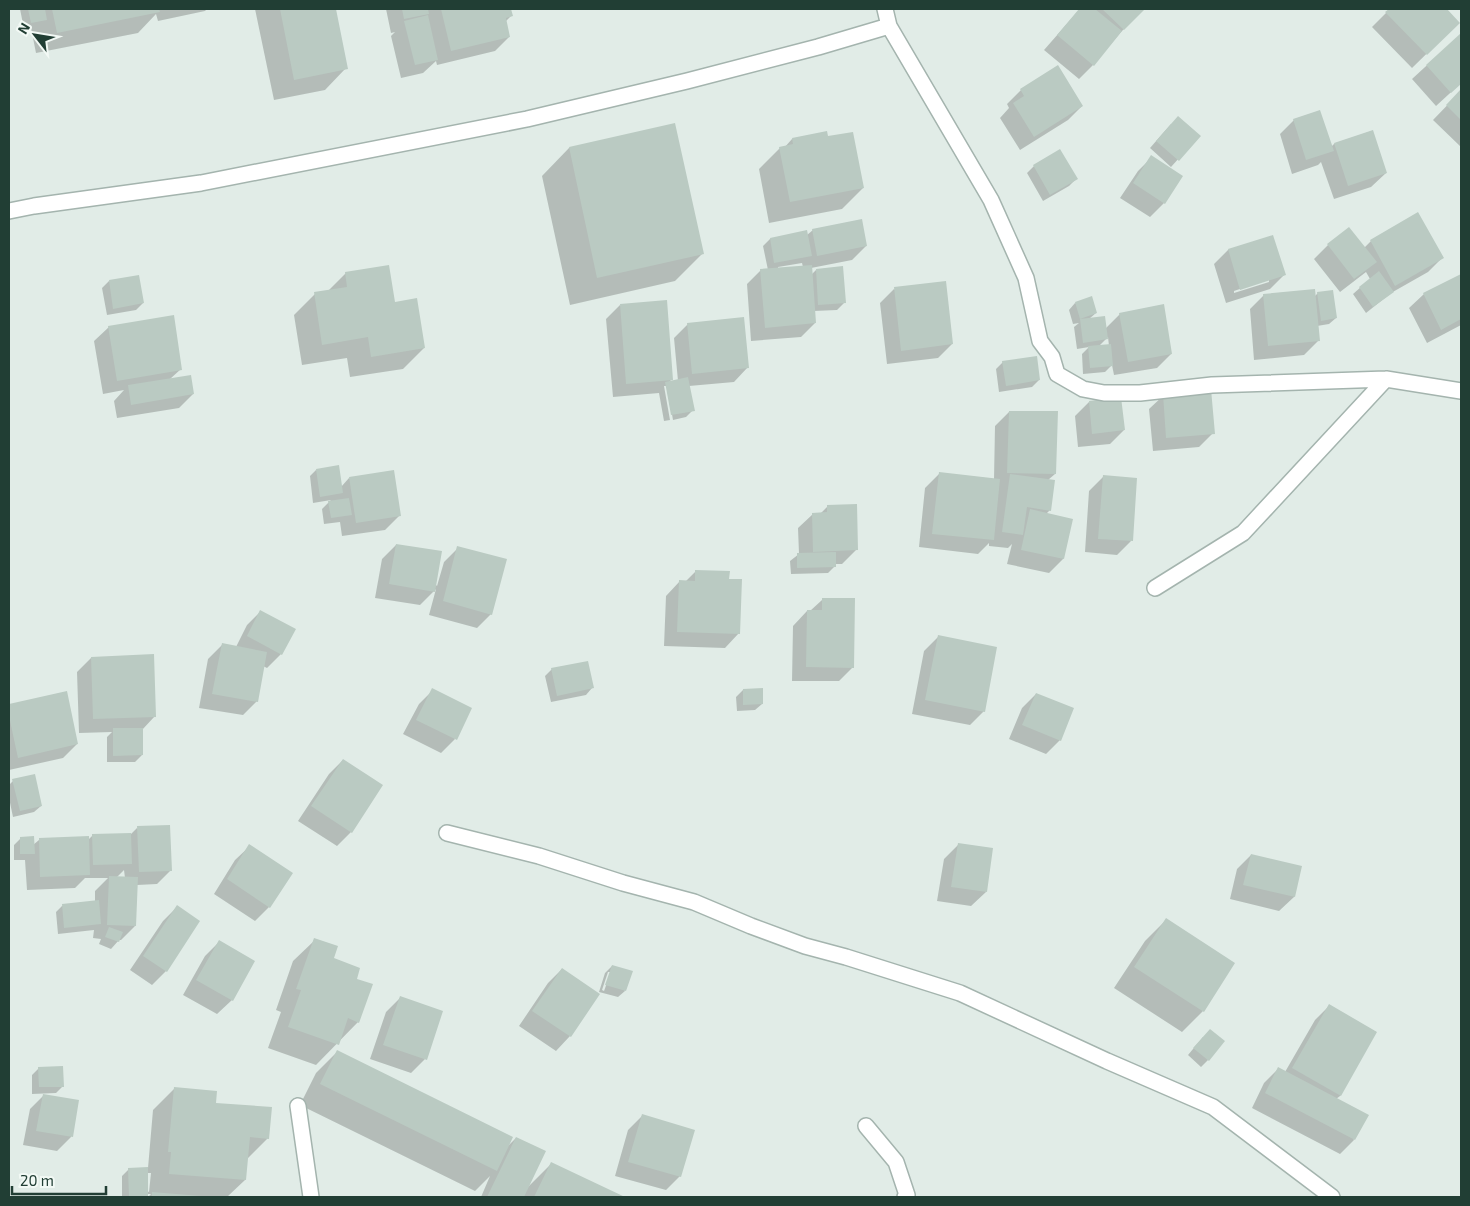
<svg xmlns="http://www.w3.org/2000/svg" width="1470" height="1206" font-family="'Exo 2',sans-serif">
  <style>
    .shadow { fill: #0003; fill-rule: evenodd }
    .building { fill: #bacac2 }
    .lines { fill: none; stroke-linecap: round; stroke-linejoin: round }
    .minor-casing { stroke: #a4b4ae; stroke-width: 18 }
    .minor { stroke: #fff; stroke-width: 15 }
  </style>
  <rect width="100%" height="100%" fill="#e1ece7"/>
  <path class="shadow" d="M20 9 166 10 207 9 205 11 158 21 156 14 138 33 36 53 31 28 24 29Z
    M255 9H334L346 68 325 90 274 100Z
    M386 9H510L511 16 505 22 509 37 495 51 437 65 436 61 423 73 401 78 391 36 395 32 391 33Z
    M1080 9H1144L1121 32 1093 65 1079 79 1044 50Z
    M1390 9H1445L1458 23 1412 68 1372 27Z
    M1461 34V83L1436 106 1412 79Z
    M1021 90 1082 106 1068 120 1020 150 1000 118 1009 108 1007 104Z
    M1461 91V147L1433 120Z
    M1294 120 1331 147 1334 144 1372 131 1386 173 1371 187 1334 199 1321 162 1318 165 1292 174 1280 134Z
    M1171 124 1199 136 1171 167 1150 148Z
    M674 125 702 254 675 281 570 305 542 176 569 148Z
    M827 137 863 188 842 209 769 223 759 169 780 148H784L792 139Z
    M1152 157 1181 176 1164 203 1150 217 1120 198 1138 171Z
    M1034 166 1076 179 1069 186 1043 201 1027 173Z
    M813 230 866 246 852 260 811 268V275L816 270 844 303 837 310 814 311 815 323 801 337 751 341 747 284 761 270H768L763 246 770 239 807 235ZM802 263 803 267 778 269V267Z
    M1272 237 1284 275 1270 289 1226 303 1214 264 1228 250ZM1269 279V282L1234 293V291Z
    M1371 241 1442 258 1428 272 1391 293 1366 313 1353 294 1370 279 1366 272 1340 292 1314 259 1328 245 1364 248Z
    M346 273 394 303 424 348 403 369 350 377 347 358 302 365 294 315 315 294 328 291Z
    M1461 275V325L1427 343 1409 308 1424 294Z
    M109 281 143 303 136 310 107 315 102 288Z
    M894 289 952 344 938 358 887 364 880 303Z
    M1318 293 1336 318 1329 324 1317 326 1318 341 1304 355 1254 360 1250 309 1264 295 1314 297Z
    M1075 303 1096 313 1089 319 1105 329 1120 314 1171 354 1157 368 1114 375 1112 365 1105 372 1083 374 1082 354 1089 347 1077 349 1074 327 1079 323 1073 324 1069 310ZM1108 337 1109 346 1098 347Z
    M620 305 672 379 669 382 678 381 674 338 688 324 748 367 734 382 689 386 693 410 686 417 673 420 667 386H664L670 420 664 421 659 393 613 397 606 319Z
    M109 327 181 369 170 379 193 394 179 408 117 418 114 401 124 390 103 394 94 341Z
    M1003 362 1039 380 1032 387 999 392 996 369Z
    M1164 395 1213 433 1199 447 1153 451 1149 409Z
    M1089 402 1124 430 1110 444 1078 447 1075 416Z
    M1009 412 1055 474 1048 480 1050 510 1046 514 1072 520 1063 559 1049 573 1007 564 1012 544 1008 548 989 546V543L978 554 919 547 925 488 940 473 994 479 995 426Z
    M316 470 341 487 349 478 399 516 385 530 342 536 340 522 324 524 322 509 331 500 313 503 310 476Z
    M1103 477 1131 541 1117 555 1085 552 1089 491Z
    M828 506 856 550 842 564H835V566L828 573 791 574 790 561 799 554 798 528 813 514H820Z
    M396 545 437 586 444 562 458 548 491 614 477 628 429 615 436 589 420 605 375 598 382 559Z
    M696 571 728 581 739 633 725 648 664 646 666 596 680 581 685 582Z
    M822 600 853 667 839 681H792L793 626 807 611H810Z
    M261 611 281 654 267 668 263 666 257 701 243 715 199 708 208 659 222 645 236 647 247 625Z
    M938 637 984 711 970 725 912 714 924 651Z
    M91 658 155 716 142 730V755L135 762H107V737L112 732 79 733 77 672Z
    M552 669 592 688 586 695 551 702 545 676Z
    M433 690 455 739 441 753 403 734 419 704Z
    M743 690 762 704 755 710 737 711 736 697Z
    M66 692 77 744 63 758 9 770V705Z
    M1036 694 1060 740 1046 754 1009 739 1022 708Z
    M343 760 351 832 337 846 298 821 329 774Z
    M13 781 41 806 34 812 13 817 9 798V785Z
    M137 828 171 870 157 884 137 885 135 926 121 940H119L111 949 99 944 101 939 93 938 94 930 58 934 56 912 62 906 95 902V891L108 878H85L75 888 27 890 25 860H14V845L21 838 33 845 39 840H88L93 835H130ZM124 870 125 878 117 877Z
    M958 845 986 892 971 906 937 901 944 859Z
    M250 846 269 907 255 921 214 894 235 860Z
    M1251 855 1301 867 1294 897 1279 911 1230 899 1237 869Z
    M177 907 166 971 152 985 130 970 163 921Z
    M1166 920 1203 1011 1182 1032 1114 988 1145 941Z
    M315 940 332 959 355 979 358 1022 316 1065 268 1048 281 1012 276 1010 293 961Z
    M219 942 232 1000 217 1014 183 995 205 956Z
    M612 966 625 991 618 997 599 992 605 973ZM608 972H611L604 991 602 990Z
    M562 969 598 994 570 1036 556 1051 519 1026 548 983Z
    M400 998 425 1059 411 1073 370 1059 386 1012Z
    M1329 1006 1376 1032 1340 1096 1336 1099 1354 1140 1340 1154 1252 1108 1264 1083 1278 1069 1285 1072 1315 1020Z
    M1203 1037 1208 1060 1201 1067 1188 1055Z
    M337 1052 508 1146 516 1138 528 1187 551 1164 622 1197H481L490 1176 475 1191 300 1105 316 1073Z
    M39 1068 63 1086 56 1093 32 1094V1075Z
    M174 1089 215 1104 268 1138 247 1159 245 1180 227 1197H148L151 1194H147V1197H122V1176L129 1169 148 1168 153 1110ZM147 1173H151L149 1192 147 1191Z
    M44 1095 78 1101 71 1137 57 1151 23 1145 30 1109Z
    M642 1116 680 1176 666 1190 615 1176 628 1130Z"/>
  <path class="building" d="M28 9H45L47 20 31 23Z
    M52 9H159L160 12 57 33Z
    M280 9H336L348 69 294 80Z
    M402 9H428L429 14 404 19Z
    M441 9H511L513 16 506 18 510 37 451 51Z
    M1079 9H1095L1122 31 1094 66 1057 35Z
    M1102 9H1145L1124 30Z
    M1389 9H1447L1460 23 1427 55 1385 12Z
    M428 15 438 60 415 65 404 21Z
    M1461 33V84L1451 93 1426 65Z
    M1058 65 1083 106 1034 137 1013 103 1024 96 1020 89Z
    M1461 89V120L1446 105Z
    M1320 110 1334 151 1306 160 1293 119Z
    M1178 116 1201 136 1179 161 1156 141Z
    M675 123 704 254 597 278 569 147Z
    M1373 130 1387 173 1348 186 1334 143Z
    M827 131 828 136 853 132 864 188 790 202 779 147 793 144 792 138Z
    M1060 149 1078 179 1050 195 1033 165Z
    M1151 155 1183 176 1165 204 1133 183Z
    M1418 212 1444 258 1395 286 1370 240Z
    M862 219 867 246 817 256 812 229Z
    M1349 227 1377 262 1354 279 1327 244Z
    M807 230 812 256 774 263 770 238Z
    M1273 235 1286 275 1240 290 1228 249Z
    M389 265 395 302 417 298 425 348 371 357 368 337 322 345 314 292 347 287 345 272Z
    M812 265 816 323 765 328 760 269Z
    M843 266 846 303 818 305 816 269Z
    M1379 271 1394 292 1373 307 1359 287Z
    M1461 274V319L1441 330 1423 293Z
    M139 275 144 303 113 309 109 280Z
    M946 281 953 344 901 351 894 287Z
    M1315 289 1320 341 1268 346 1263 294Z
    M1333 290 1337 318 1321 321 1317 292Z
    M1092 296 1097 313 1080 319 1075 302Z
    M667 300 673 380 626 384 620 304Z
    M1164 304 1172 354 1128 362 1119 313Z
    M174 315 182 370 117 381 108 326Z
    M1105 316 1108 339 1083 343 1080 319Z
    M744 317 749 368 692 374 687 323Z
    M1111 344 1113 366 1090 368 1088 346Z
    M1037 356 1040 380 1006 386 1002 361Z
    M191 375 194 394 131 405 128 385Z
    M688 377 695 411 671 415 665 382Z
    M1211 389 1215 434 1166 438 1163 394Z
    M1121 397 1125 430 1092 434 1089 401Z
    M1009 411H1058L1056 474 1007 473Z
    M339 465 343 493 320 497 316 469Z
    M394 470 401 516 356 523 349 477Z
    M939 472 1000 479 994 540 932 534Z
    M1010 474 1055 480 1051 511 1027 507 1023 535 1002 532Z
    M1103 475 1137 478 1133 541 1098 539Z
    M349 498 352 515 331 518 328 501Z
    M857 504 858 550 813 552 812 513 827 512V505Z
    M1030 509 1073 519 1064 559 1021 550Z
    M396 544 442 551 435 592 389 584Z
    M457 546 507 559 492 615 443 601Z
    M836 552V567L797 568V553Z
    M695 570 730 571 729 579H742L740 634 677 632 679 580 695 581Z
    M822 598H855L854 668 806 667 807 610H822Z
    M260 610 296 629 282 655 247 636Z
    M938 635 997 647 985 712 925 700Z
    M222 643 267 652 258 702 212 694Z
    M154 654 156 717 93 719 91 657Z
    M588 661 594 688 557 696 551 668Z
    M432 688 472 708 457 740 416 720Z
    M763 688V704L743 705V689Z
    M67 691 78 744 18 758 9 716V704Z
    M1036 693 1074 708 1061 741 1022 725Z
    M113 728H143V755L113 756Z
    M343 759 383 785 352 833 311 806Z
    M35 774 42 806 20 811 12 779Z
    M170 825 172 871 139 872 137 826Z
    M131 833 132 864 93 865 92 834Z
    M34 836 35 854H20V837Z
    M89 836 90 875 40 877 39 838Z
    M958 843 993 848 987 892 951 887Z
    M249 844 293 873 270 908 227 879Z
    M1251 854 1302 866 1295 897 1243 885Z
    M109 876 138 877 136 926 107 925Z
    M99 900 101 924 64 928 62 904Z
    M177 905 200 921 167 972 143 956Z
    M1166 918 1235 963 1204 1012 1134 967Z
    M109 927 123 932 119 942 105 937Z
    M314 938 338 946 334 958 360 968 357 979 373 984 359 1023 348 1018 339 1045 288 1027 301 990 296 989Z
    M219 940 255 961 233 1001 196 980Z
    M612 965 633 971 626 991 605 985Z
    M562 968 600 994 571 1037 532 1011Z
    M400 996 443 1011 427 1060 383 1045Z
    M1329 1004 1377 1032 1341 1096 1292 1068Z
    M1210 1029 1225 1041 1209 1061 1193 1048Z
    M337 1050 513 1137 497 1171 320 1084Z
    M63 1066 64 1087H39L38 1067Z
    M1278 1067 1369 1115 1355 1140 1265 1093Z
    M174 1087 217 1091 216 1103 272 1107 269 1139 250 1137 246 1180 169 1174 171 1152H168Z
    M43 1094 79 1100 73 1137 36 1131Z
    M642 1114 695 1130 681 1177 628 1162Z
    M516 1137 546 1151 524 1197H487Z
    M551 1162 625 1197H534Z
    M148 1167V1197H129L128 1168Z
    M152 1192 201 1196V1197H152Z"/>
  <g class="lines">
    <defs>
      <path id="minor" d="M885 9 889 26 991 200 1026 278 1040 341 1052 357 1057 374 1083 389 1104 393H1140L1212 385 1386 379 1461 391
        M9 211 34 206 201 183 527 119 687 81 818 47 889 26
        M1155 588 1243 533 1386 379
        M447 833 539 856 623 883 694 902 751 926 805 946 846 957 960 993 1107 1061 1213 1107 1332 1197
        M298 1106 311 1197
        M866 1126 896 1162 907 1195 905 1197"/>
    </defs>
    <use href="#minor" class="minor-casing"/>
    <use href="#minor" class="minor"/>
  </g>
  <rect width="1470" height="1206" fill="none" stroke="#213e34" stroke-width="20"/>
  <g transform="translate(35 35) rotate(301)" stroke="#f2f9f5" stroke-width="4" paint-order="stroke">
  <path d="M0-4L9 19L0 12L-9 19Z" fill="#213e34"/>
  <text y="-8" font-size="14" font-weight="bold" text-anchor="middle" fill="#213e34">N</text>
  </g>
  <path d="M12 1186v8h94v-8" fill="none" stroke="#213e34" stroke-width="2.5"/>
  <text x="20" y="1186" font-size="15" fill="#213e34" stroke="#f2f9f5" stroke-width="4" paint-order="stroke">20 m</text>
</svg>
